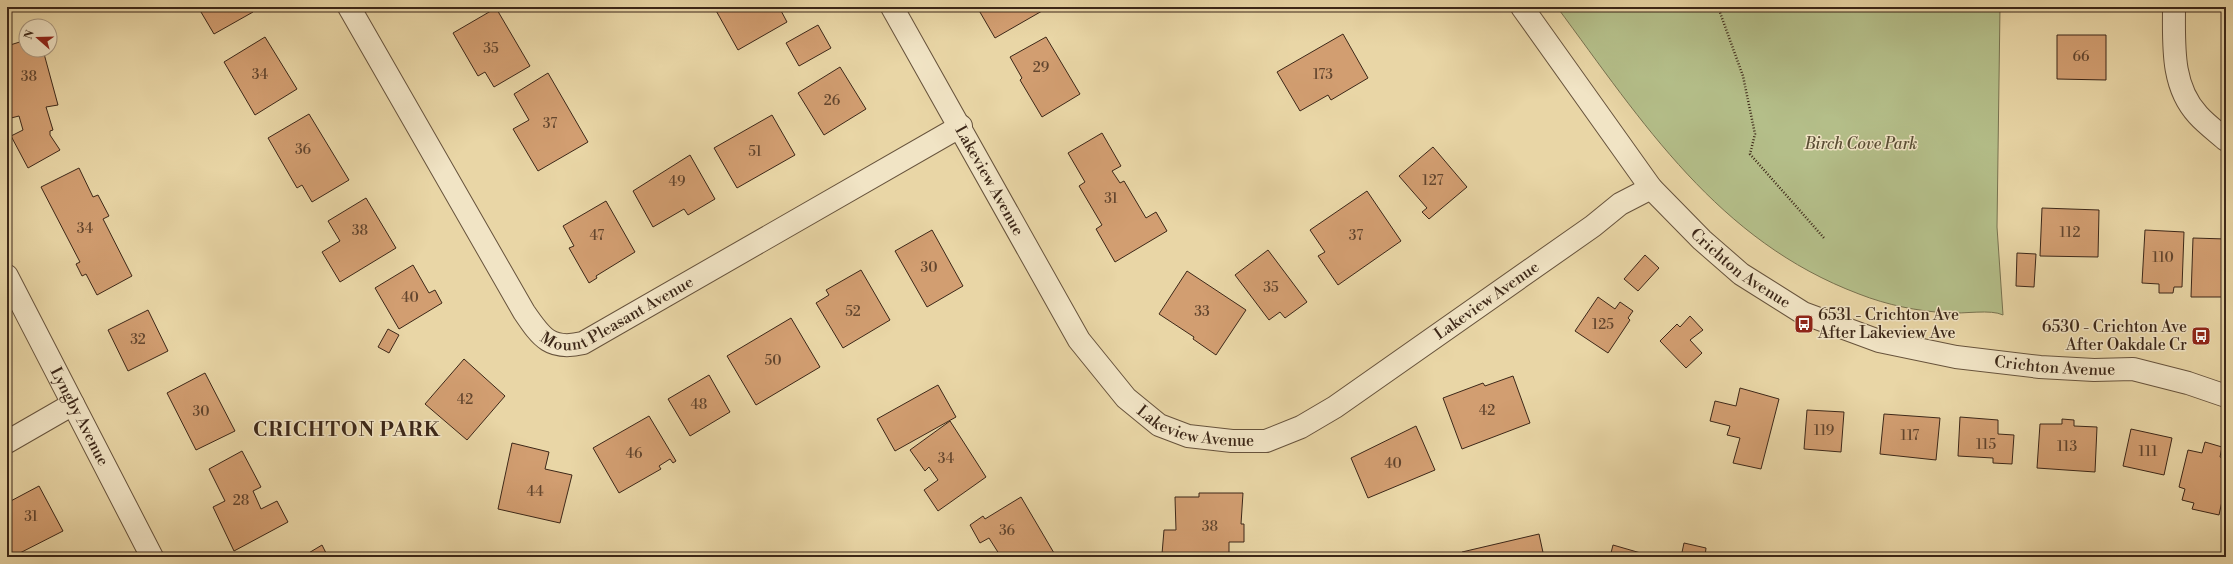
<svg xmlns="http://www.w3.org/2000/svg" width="2233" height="564" font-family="'Libre Bodoni',serif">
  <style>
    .green { fill: #b4be89; stroke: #787250 }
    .building { fill: #d29e71; stroke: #3c2718 }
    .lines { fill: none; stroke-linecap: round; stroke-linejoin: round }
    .minor-casing { stroke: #67533c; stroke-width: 24 }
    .path { stroke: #3c2718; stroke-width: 2.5; stroke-dasharray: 1 2; stroke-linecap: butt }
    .minor { stroke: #f1e4c5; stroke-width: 22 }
    .labels { text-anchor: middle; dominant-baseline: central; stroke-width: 3; stroke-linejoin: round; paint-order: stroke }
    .number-label { font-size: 14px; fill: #62452e }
    .park-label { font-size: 16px; font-style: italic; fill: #5a4d34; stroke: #f1e4c5 }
    .street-label { font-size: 16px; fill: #3c2718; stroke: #f1e4c5 }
    .poi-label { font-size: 16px; fill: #3c2718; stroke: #f1e4c5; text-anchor: start }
    .district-label { font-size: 20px; font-weight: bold; letter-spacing: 1px; fill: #3c2718; stroke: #f1e4c5 }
  </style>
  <rect width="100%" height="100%" fill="#e9d6a6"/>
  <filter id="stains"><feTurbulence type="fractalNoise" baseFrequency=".005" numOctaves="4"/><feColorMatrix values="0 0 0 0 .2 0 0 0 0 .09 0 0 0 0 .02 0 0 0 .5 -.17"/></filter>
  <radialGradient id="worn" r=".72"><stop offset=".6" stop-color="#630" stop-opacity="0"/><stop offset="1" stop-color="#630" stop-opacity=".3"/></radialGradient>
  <path class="green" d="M1557 7H2000L1997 227 2003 315C1991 309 1964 314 1947 313 1917 311 1887 305 1859 294 1718 241 1643 123 1557 7Z"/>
  <path class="building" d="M198 7H250L253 12 214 34Z
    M714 7H779L787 22 738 50Z
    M977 7H1040L1042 11 995 38Z
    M496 8 530 66 494 87 485 72 478 76 453 33Z
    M2224 18H2226V58H2225Z
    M818 25 831 48 799 66 786 43Z
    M1343 34 1368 78 1331 100 1328 95 1300 111 1277 72Z
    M2057 35H2106V80L2057 79Z
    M265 37 297 89 255 115 224 62Z
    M1046 37 1080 94 1042 117 1020 80 1022 78 1010 57Z
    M26 40V50H43L58 105 46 107 53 130 50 131V135L60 150 28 168 11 136 23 130 19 116 7 119V46Z
    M840 67 866 109 824 135 798 93Z
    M548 73 588 142 538 171 513 129 529 120 514 94Z
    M309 114 349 180 312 202 302 185 297 188 268 138Z
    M772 115 795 155 737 188 714 148Z
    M1102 133 1121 166 1112 171 1120 183 1124 181 1146 218 1156 212 1167 231 1115 262 1096 229 1102 225 1079 186 1085 182 1068 153Z
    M1433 147 1467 187 1429 219 1422 212 1427 208 1399 176Z
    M690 155 715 199 688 215 684 209 653 227 633 191Z
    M79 168 93 197 98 195 109 216 103 219 132 276 97 295 86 274 82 276 76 264 80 262 41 187Z
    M1367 191 1401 241 1338 285 1318 256 1325 252 1310 230Z
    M366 198 396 248 340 282 322 252 340 241 328 221Z
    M606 201 635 252 596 276 597 278 589 283 569 248 574 246 563 226Z
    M2042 208 2099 210 2098 257 2040 256Z
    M932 230 963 286 927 307 895 251Z
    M2145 230 2184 232 2182 287H2174L2173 293H2159V284L2142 283Z
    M2193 238 2226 239V297H2191Z
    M1268 250 1307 302 1285 318 1280 312 1269 320 1235 275Z
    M2017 253 2036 254 2034 287 2016 286Z
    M1645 255 1659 268 1638 291 1624 279Z
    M413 265 429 293 435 290 442 303 399 329 375 288Z
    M861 270 890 320 843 348 816 303 829 295 826 290Z
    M1187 271 1246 310 1216 355 1193 339 1194 337 1159 314Z
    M1598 297 1615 309 1620 302 1633 311 1628 318 1630 320 1608 353 1575 331Z
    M148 310 168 351 128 371 108 330Z
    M1690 316 1703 330 1690 340 1702 353 1686 368 1660 341 1677 324 1680 327Z
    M791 318 820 367 756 405 727 356Z
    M388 329 399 335 389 353 378 347Z
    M464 359 505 396 467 440 425 404Z
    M205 373 235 431 196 450 167 393Z
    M709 375 730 412 690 436 668 399Z
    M1513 376 1530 423 1462 449 1443 398 1483 383 1485 386Z
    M938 385 956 417 895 451 877 419Z
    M1740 388 1779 399 1761 469 1733 463 1740 438 1727 435 1730 426 1710 421 1715 401 1736 406Z
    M1807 410 1844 412 1841 452 1804 449Z
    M1884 414 1940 418 1936 460 1880 454Z
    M649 416 676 461 673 463 670 459 659 466 661 469 619 493 593 448Z
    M1960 417 1998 420V434L2014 435 2012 464 1993 463V458L1958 456Z
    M2062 419 2074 420V426L2097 427 2095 472 2037 468 2040 424H2062Z
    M950 421 986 477 938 511 924 490 938 480 929 467 925 471 910 450Z
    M1416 426 1435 470 1368 498 1351 458Z
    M2131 429 2172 438 2164 475 2123 466Z
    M2205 442 2222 447 2220 457 2226 459V483L2219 515 2192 509 2194 503 2182 500 2185 489 2179 487 2188 450 2202 453Z
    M512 443 549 452 545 469 572 475 560 523 498 509Z
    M242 451 261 487 253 491 261 509 277 501 288 522 234 551 213 507 225 501 209 469Z
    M39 486 63 531 12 557H7V503Z
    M1199 493H1243L1241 524H1244V542H1229V557H1139V554H1162L1164 530H1176L1175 497H1199Z
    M1021 497 1054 553 1048 557H1001L989 538 980 543 970 525 983 516 985 519Z
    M1539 534 1544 557H1464L1462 552Z
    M1684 543 1706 548 1705 557H1681Z
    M322 545 328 557H302Z
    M1613 545 1651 556V557H1610Z"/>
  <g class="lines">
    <defs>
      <g id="minor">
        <path id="s1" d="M349 7 524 312C541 337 550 351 583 343L961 126"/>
        <path id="s2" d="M892 7 1079 340 1126 398 1159 425 1188 436 1232 441H1266L1301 427 1335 407 1593 226 1620 204 1651 188"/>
        <path id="s3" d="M1522 7 1651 188 1702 240 1741 274 1803 313 1879 341 1956 357 2040 367 2094 370 2133 369 2188 383 2226 396"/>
        <path d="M2174 7C2174 45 2171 86 2198 115 2206 124 2217 132 2226 140"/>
        <path id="s4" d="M7 276 152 557"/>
        <path d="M7 442 73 404"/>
      </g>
    </defs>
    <use href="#minor" class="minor-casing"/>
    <path class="path" d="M1718 7 1743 76 1755 134 1750 154 1824 238"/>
    <use href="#minor" class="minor"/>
  </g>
  <defs>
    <symbol id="bus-square" viewBox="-11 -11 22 22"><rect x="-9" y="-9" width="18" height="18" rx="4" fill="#8f2418" stroke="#f1e4c5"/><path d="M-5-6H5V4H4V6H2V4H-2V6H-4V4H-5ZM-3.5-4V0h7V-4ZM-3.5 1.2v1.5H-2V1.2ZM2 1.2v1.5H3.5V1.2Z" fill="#fff"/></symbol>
  </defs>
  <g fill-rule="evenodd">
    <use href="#bus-square" x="1793" y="313" width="22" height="22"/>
    <use href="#bus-square" x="2190" y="325" width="22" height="22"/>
  </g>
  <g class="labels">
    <g class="number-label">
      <text x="491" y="49">35</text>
      <text x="2081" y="57">66</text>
      <text x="1041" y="68">29</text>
      <text x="260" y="75">34</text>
      <text x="1323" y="75">173</text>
      <text x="29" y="77">38</text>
      <text x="832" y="101">26</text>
      <text x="550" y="124">37</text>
      <text x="303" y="150">36</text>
      <text x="755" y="152">51</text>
      <text x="1433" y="181">127</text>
      <text x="677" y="182">49</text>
      <text x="1111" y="199">31</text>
      <text x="85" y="229">34</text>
      <text x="360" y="231">38</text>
      <text x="2070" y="233">112</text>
      <text x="597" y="236">47</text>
      <text x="1356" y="236">37</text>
      <text x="2163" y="258">110</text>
      <text x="929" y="268">30</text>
      <text x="1271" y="288">35</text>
      <text x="410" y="298">40</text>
      <text x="853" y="312">52</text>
      <text x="1202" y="312">33</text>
      <text x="1603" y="325">125</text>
      <text x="138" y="340">32</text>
      <text x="773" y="361">50</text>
      <text x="465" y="400">42</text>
      <text x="699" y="405">48</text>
      <text x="1487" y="411">42</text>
      <text x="201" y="412">30</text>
      <text x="1824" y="431">119</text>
      <text x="1910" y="436">117</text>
      <text x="1986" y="445">115</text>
      <text x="2067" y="447">113</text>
      <text x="2148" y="452">111</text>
      <text x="634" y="454">46</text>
      <text x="946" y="459">34</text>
      <text x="1393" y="464">40</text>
      <text x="535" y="492">44</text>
      <text x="241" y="501">28</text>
      <text x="31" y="517">31</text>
      <text x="1210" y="527">38</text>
      <text x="1007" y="531">36</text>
    </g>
    <g class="park-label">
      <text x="1861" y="144">Birch Cove Park</text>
    </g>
    <g class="street-label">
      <text stroke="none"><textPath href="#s2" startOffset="199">Lakeview Avenue</textPath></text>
      <text stroke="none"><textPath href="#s3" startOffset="343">Crichton Avenue</textPath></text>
      <text stroke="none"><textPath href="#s2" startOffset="871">Lakeview Avenue</textPath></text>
      <text stroke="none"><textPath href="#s1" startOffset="466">Mount Pleasant Avenue</textPath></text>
      <text stroke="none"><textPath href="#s3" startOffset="679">Crichton Avenue</textPath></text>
      <text stroke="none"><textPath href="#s4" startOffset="158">Lyngby Avenue</textPath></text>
      <text stroke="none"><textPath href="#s2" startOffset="535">Lakeview Avenue</textPath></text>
    </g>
    <g class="poi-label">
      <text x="1818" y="315">6531 - Crichton Ave<tspan x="1818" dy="18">After Lakeview Ave</tspan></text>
      <text x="2187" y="327" text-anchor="end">6530 - Crichton Ave<tspan x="2187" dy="18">After Oakdale Cr</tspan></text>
    </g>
    <g class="district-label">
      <text x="347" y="430">CRICHTON PARK</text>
    </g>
  </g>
  <rect width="2233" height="564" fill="none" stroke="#e9d6a6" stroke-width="24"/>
  <rect x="8" y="8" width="2217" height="548" fill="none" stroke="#3c2718" stroke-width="2"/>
  <rect x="12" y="12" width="2209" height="540" fill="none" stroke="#3c2718"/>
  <g transform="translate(38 38) rotate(290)"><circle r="19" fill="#f1e4c5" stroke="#a99880"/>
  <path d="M0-3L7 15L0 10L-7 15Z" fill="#8f2418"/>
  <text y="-6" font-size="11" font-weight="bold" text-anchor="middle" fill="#3c2718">N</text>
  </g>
  <rect width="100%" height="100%" filter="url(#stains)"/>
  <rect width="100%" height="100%" fill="url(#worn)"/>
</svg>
